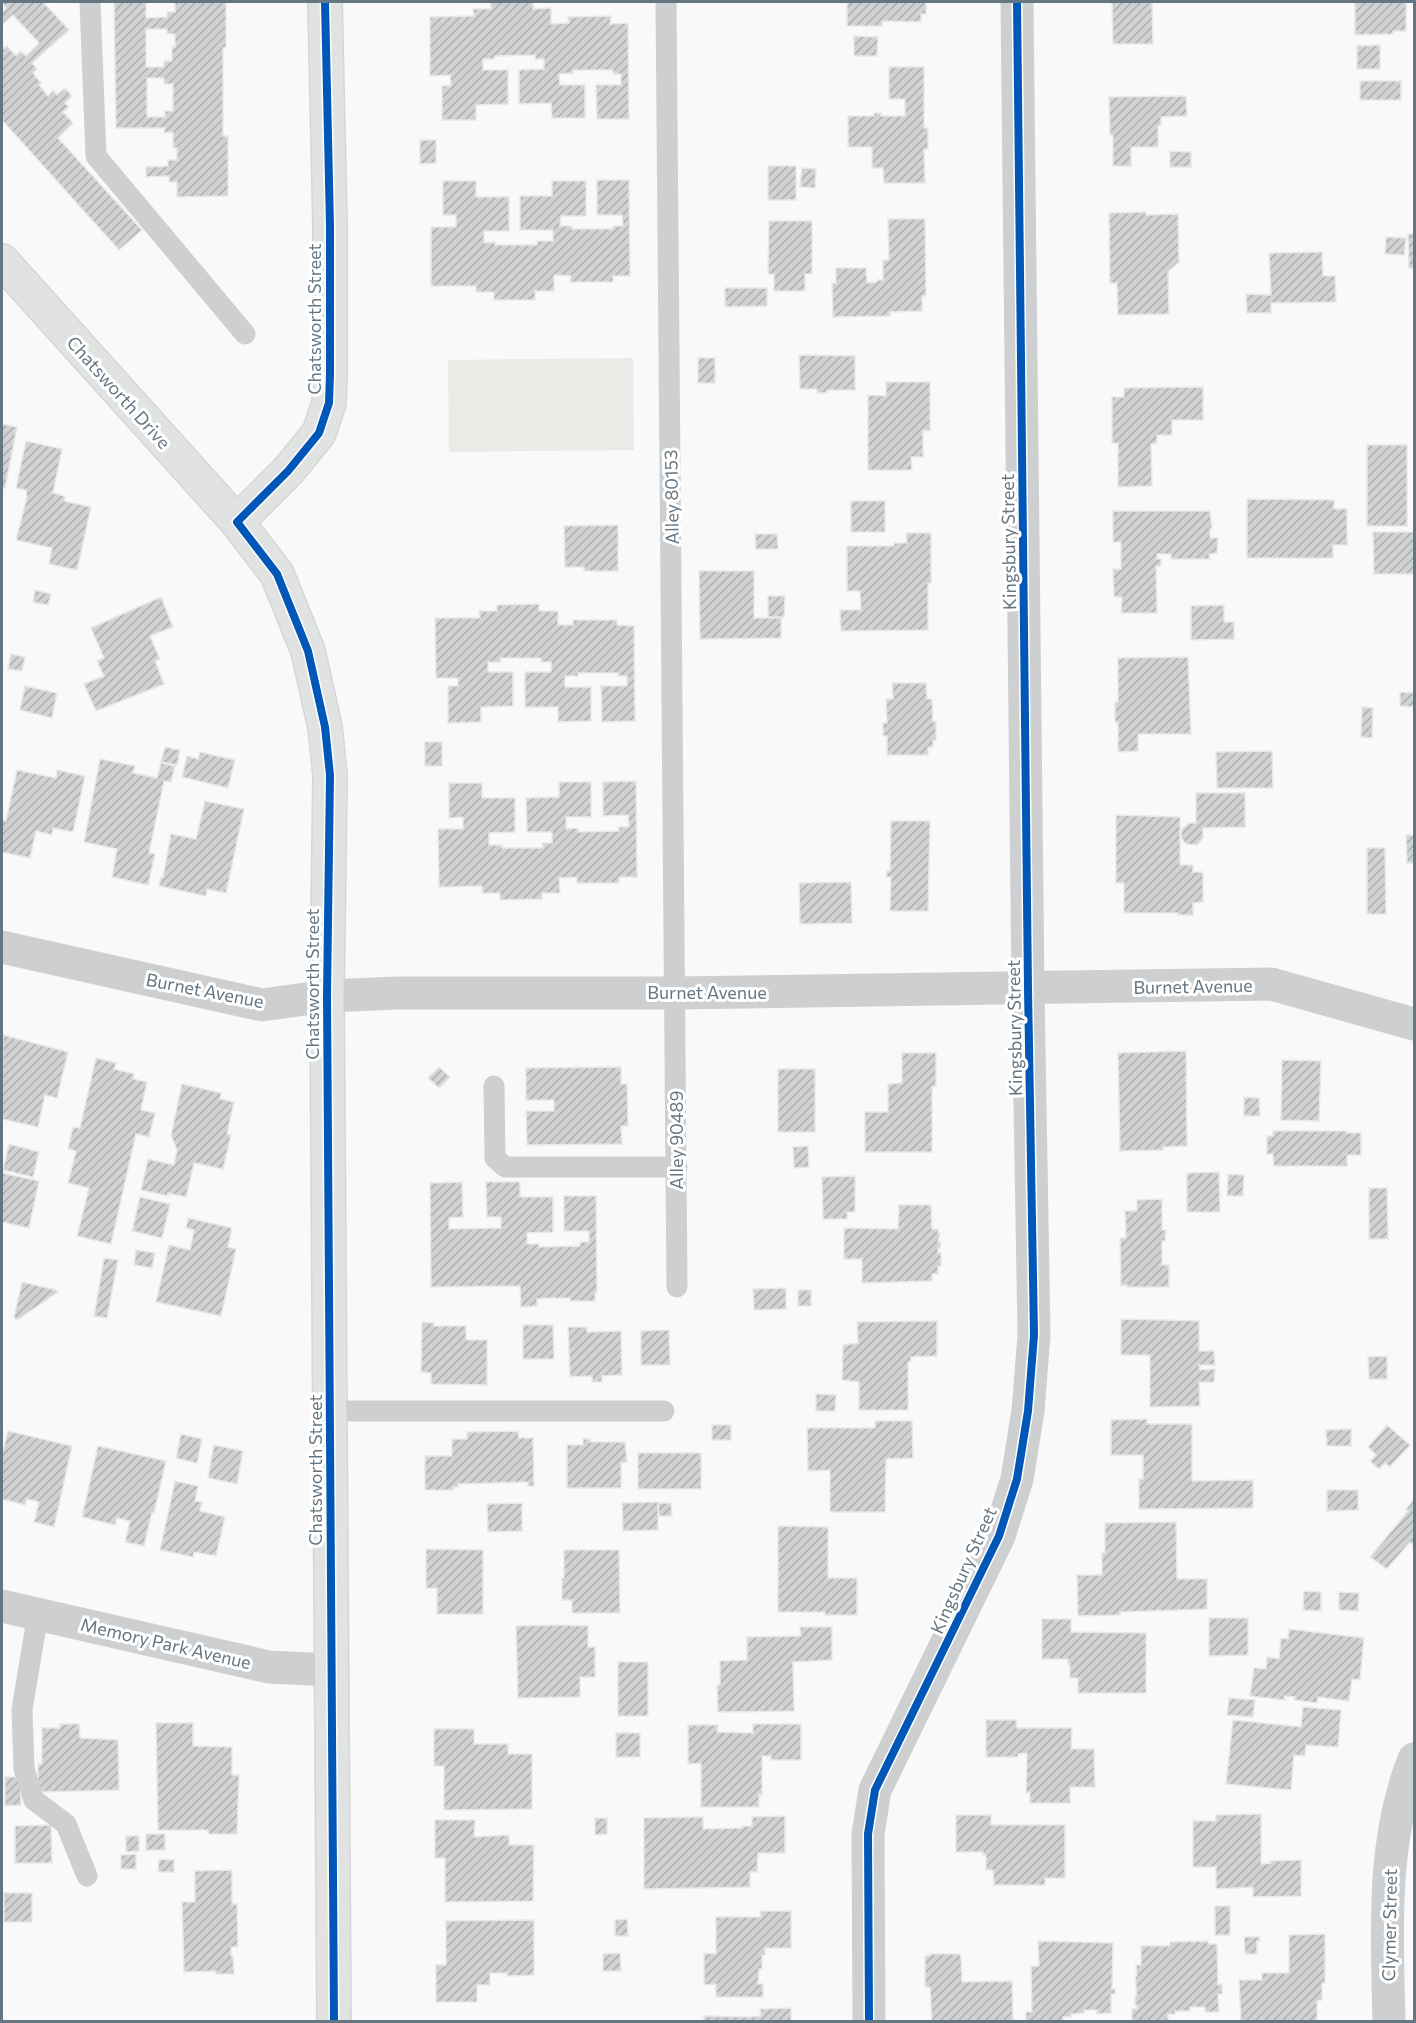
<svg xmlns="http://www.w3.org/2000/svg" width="1416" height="2023" font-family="Commissioner,sans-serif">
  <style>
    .park { fill: #e8ebe6 }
    .building { fill: url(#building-hatch); stroke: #e8e8e8; stroke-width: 1.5; fill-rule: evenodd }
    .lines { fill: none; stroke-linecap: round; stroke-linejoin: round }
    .secondary-casing { stroke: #d5d6d7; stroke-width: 36 }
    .lane { stroke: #cecfd0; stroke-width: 21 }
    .street { stroke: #cecfd0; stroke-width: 33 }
    .secondary { stroke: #e1e2e2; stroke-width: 33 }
    .cycleway-casing { stroke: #fff; stroke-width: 11 }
    .cycleway { stroke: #0057b8; stroke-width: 8 }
    .labels { text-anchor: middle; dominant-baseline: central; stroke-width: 6; stroke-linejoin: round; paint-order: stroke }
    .street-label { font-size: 18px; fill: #657683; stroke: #fff }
  </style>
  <defs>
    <pattern id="building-hatch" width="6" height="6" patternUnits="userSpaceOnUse" patternTransform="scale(1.5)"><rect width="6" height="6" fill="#d0d2d3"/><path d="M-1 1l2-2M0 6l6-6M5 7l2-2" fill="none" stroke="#acafb1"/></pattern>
  </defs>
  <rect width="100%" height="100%" fill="#f9f9f9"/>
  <path class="park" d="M633 358 634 450 449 452 448 360Z"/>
  <path class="building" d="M2 2H43L69 30 32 63 37 69 33 73 41 83 39 85 48 96 53 90 57 95 65 88 72 96 65 103 69 107 63 112 73 123 58 138 142 230 119 250 2 120V45L5 49 7 46 16 56 21 51 26 56 39 43 13 15 2 25V12L6 8Z
    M114 2H146V18L167 17V12H175V2H226V48H223V136H228V196L177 197V182H169V176L146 177V167L168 166V160H177V148H173V132L164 133 165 128H116ZM146 29H167V34H175V47H172V61H164V67H146ZM147 78H164V84H173V111H165V117H147Z
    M491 2H533V9L551 8V24L569 23 568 17 611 16 610 24 628 23 629 119H597L596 85H621V74H613V70H573V73L559 74 560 85H585V118H552L551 103 519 104V70L544 69V59H535V55L495 56 494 59H483V70H508V104L476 105V120H442V86H451L450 75 430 76V17L474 16 473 9H491Z
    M847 2H926V14H921V22L882 21V26H847Z
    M1112 2H1152L1153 44H1113Z
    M1355 2H1406V31H1393V34L1355 35Z
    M854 36 878 37 877 56H854Z
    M1380 45V69H1357V46Z
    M889 67H924V128H928V149H924L925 183H884L883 168H872V147H848V116H874V113H881V116H905V99H889Z
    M1360 81H1401V100H1360Z
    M1186 96 1187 116 1161 117V125L1158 126V147H1131V166H1113V136L1110 135 1109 97Z
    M420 140H436V163L420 164Z
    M1170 151 1191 152V167H1170Z
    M768 166H796V200H768Z
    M802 168 816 169 815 188 800 187Z
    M597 180H629L630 276H613V282H570L571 276 554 275V291H535V300H494V292H476V286H431V227H456V215H443V181H476V197H509V231H484V243L495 242V245H537V241H553V230H520V196H552V181H586V216H561L560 226H572V229H613V226H623L622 215H597Z
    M1146 212V215L1178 214 1179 262 1168 272 1169 314 1118 315 1117 283H1110L1109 213Z
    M888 219H925L926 296H922V311L890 312V316L833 317 832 283H836V268H866L867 283 877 282V280H883V260H889Z
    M769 221H812V274H805V291H774V274H768Z
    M1408 234H1414V268H1409Z
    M1386 237 1406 238 1404 255 1385 254Z
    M1322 252 1323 276H1335L1336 302 1271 303V313H1247L1246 294 1271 295 1269 253Z
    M725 288H767V306L725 307Z
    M799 355 855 356V390H827V393H817V389H800Z
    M698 358H715V383H698Z
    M886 382H930V431L923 430V457H911L912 470H868V395L886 396Z
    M1203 387V420H1172V435H1157V443L1151 444 1152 486 1118 487V443H1112V397H1124V388Z
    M2 424 17 427 5 488H2Z
    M26 441 62 449 53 493 65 496 64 501 91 507 77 570 49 564 52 548 16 540 27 497 26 490 16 488Z
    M1367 445H1407V526H1367Z
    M1247 499 1334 500V509H1347V545H1333V558H1247Z
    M851 501H885V532H851Z
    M1113 511H1210L1212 528H1210V538H1218L1217 553 1209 554 1210 559H1171V554H1157V559H1161V566H1156L1157 613H1121L1122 597H1114L1113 569H1121V542H1113Z
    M618 525V571H584V567H565L564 526Z
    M1373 532H1414V574H1374Z
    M906 533H931V583H928V630L841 631 840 610H861L860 591H847V546H894V543H907Z
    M755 534H777L778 549H756Z
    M699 571H754V618H781V638L700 639Z
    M35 590 51 594 48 605 33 602Z
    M768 596H785L784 617H768Z
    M161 597 173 627 150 636 160 659 155 661 164 684 96 711 84 684 104 676 97 661 104 658 91 628Z
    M539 604V611H558V625H573V620H617V625L634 626 635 721 602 722 601 686H627V676H618V673H578V676H565V687H591V721L558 722V707H525V672H551V662H541V658H500L501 662H488V672H513V706L481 707V722L448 723V686H458V678H436L435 618H480L479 611H497V605Z
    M1224 605V622H1234V639L1191 640V606Z
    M11 654 25 657 22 671 8 669Z
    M1188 657 1191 734H1138V751L1118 752V722H1115V702H1118V658Z
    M892 683H926L927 699H932L933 722 936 721V740H933V747H928V755H887V736H883V723H887L886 699H893Z
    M25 686 57 693 52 718 20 710Z
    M1400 692 1414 693V707L1400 706Z
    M1362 707 1373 708 1372 738 1361 737Z
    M425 742H442V766H425Z
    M165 747 180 750 177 765 161 762Z
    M1272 751 1273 788H1217L1216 752Z
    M200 752 235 760 228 788 182 777 187 756 198 759Z
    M100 759 135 766 133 773 157 778 161 763 175 766 171 782 164 781 149 853 155 854 148 885 112 877 117 849 84 842Z
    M17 770 56 778 57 770 85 776 73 832 53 828 52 835 36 831 30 858 2 852V820L6 821Z
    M636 781 637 877H619V883H577V877L559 878 560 893H542V899L500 900V893H482V886L439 887 438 829H463V817L449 818V783H482V798H515V832L489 833V845H502V848H543L542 843H552V832H527L526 798 559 797V782H591V817H566V829L578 828V832L619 831V827H629L628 815 603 816V782Z
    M1196 793H1245V827L1203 828V838L1197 845 1186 844 1181 838 1182 829 1189 823H1196Z
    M205 801 244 809 226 893 207 889 206 896 159 886 161 877H163L171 834 196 839Z
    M1116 815 1180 817V865H1193V872H1203V902L1193 903V915H1178V913H1124V883H1116Z
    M891 821H930L928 911H890L891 877H886L887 871H890Z
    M1406 835H1414V863H1407Z
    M1367 848H1385L1386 914H1367Z
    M851 882 852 923 800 924 799 883Z
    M3 1035 68 1052 57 1098 45 1095 38 1127 2 1119Z
    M1186 1051 1187 1146 1163 1147V1150L1120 1151 1118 1053Z
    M902 1053H936V1086L932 1087V1152H865V1112H888V1084L902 1083Z
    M96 1058 116 1063 114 1069 134 1074 133 1079 147 1082 141 1110 155 1113 149 1137 136 1134 111 1244 77 1236 89 1188 68 1183 76 1151 68 1149 73 1127 80 1128Z
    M1282 1060 1321 1061 1319 1121 1281 1120Z
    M439 1067 450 1077 439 1088 428 1078Z
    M621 1067V1084H627L628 1126H621L622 1144 527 1145 526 1111H554V1100H526V1068Z
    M778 1069H815V1132H778Z
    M182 1084 221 1093 220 1099 234 1102 227 1134 231 1135 223 1169 194 1163 186 1197 168 1193V1196L141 1190 148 1159 174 1165 177 1150 171 1135Z
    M1244 1097 1259 1098 1260 1116H1244Z
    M1273 1131H1347V1133H1361V1155H1347V1166H1274L1273 1154H1267V1136H1273Z
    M9 1144 39 1152 33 1177 3 1170Z
    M808 1146 809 1167 794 1168 793 1147Z
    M1219 1172 1220 1212H1187V1173Z
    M2 1173 39 1181 29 1228 2 1222Z
    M1228 1174 1244 1175 1243 1196H1227Z
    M855 1176V1212H847V1219H823L822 1177Z
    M462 1182 463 1217 449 1218V1229L501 1228V1217H487L486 1182H520V1197H553V1232L527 1233V1244H539V1247L580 1246V1242H589V1231H564V1196H596L597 1292H595V1301H570V1298H550L537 1299V1306L521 1307 520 1286 431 1287 430 1183Z
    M1369 1188H1387L1388 1239H1369Z
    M140 1197 170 1204 162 1238 132 1231Z
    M1162 1199V1230H1166L1165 1241H1162V1265H1169V1287H1127V1285L1121 1286 1120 1238H1126L1125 1211H1137V1200Z
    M899 1205H931L932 1229H938V1233H940L938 1242H941L940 1248H938V1253H941V1266H938V1274H932V1281L862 1283V1259H844V1228L898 1229Z
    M188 1218 232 1228 228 1247 236 1249 221 1316 156 1302 169 1245 190 1250 194 1230 186 1228Z
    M136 1250 155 1253 152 1268 134 1265Z
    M104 1258 118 1260 107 1318 94 1316Z
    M22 1282 56 1290 58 1292 17 1320 14 1317Z
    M786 1288V1309L754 1310 753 1289Z
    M798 1290H811V1306H798Z
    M1121 1319 1199 1321V1351H1214L1215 1365H1199L1200 1370 1215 1369 1214 1382H1199L1200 1406 1150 1407V1355H1121Z
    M937 1321V1356L911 1357V1361L908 1362V1410H859V1382L842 1380 843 1345 858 1343 857 1322Z
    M422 1322 434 1323V1326H466V1340H487V1385L431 1384V1373L421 1372Z
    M523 1325H553L554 1359H523Z
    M568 1327H587V1332L621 1331 622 1375 602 1376V1382H592V1376L570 1377Z
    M669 1330 670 1365H641V1331Z
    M1387 1356V1379H1369L1368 1357Z
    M816 1394 836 1395 835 1411H816Z
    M1147 1419V1424H1192V1481L1253 1480V1508L1139 1509V1479H1143V1455H1111V1420Z
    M875 1421H912L913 1458 886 1459 885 1512H830V1470L808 1471 807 1428H875Z
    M712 1425H731V1440H712Z
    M1387 1425 1410 1445 1390 1467 1385 1463 1379 1469 1370 1461 1376 1455 1368 1447Z
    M1351 1429V1446H1327L1326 1430Z
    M8 1431 72 1446 54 1527 34 1522 39 1502 27 1499 25 1505 2 1499V1451H3Z
    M518 1431 519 1438H533L534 1486H528V1482L458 1484V1487H453V1490H425V1456H452V1439H467V1432Z
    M181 1434 202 1439 197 1463 176 1458Z
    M583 1439H590V1442H625L627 1462 621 1463V1488H567V1445H583Z
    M214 1445 243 1451 237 1484 208 1478Z
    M98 1446 166 1461 154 1513 152 1512 144 1546 125 1542 130 1521 117 1518 115 1525 82 1517Z
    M638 1453H701V1489H638Z
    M175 1481 198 1486 195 1501 202 1502 200 1511 225 1517 216 1556 194 1552 193 1557 160 1550Z
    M1327 1490H1358V1510L1327 1511Z
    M1414 1499V1546L1410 1542 1387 1569 1370 1557 1408 1511 1406 1509Z
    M658 1502V1530L623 1531 622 1503Z
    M522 1503V1531L488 1532 487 1504Z
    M658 1503H671L672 1516H659Z
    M1176 1522 1177 1579H1207V1609L1120 1612V1615L1078 1616 1077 1575H1102V1553H1105V1523Z
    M778 1526 828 1527V1578H857V1615H825V1612H778Z
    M426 1549 483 1550V1614H437V1588H426Z
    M564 1550H619L620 1613H572V1600H562V1578H564Z
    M1304 1591 1321 1592V1611L1303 1610Z
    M1339 1592 1359 1593 1358 1611 1339 1610Z
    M1209 1618H1248V1655L1209 1656Z
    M1042 1619H1071V1632L1146 1633V1693H1078V1678H1070V1664H1068V1659H1042Z
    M559 1625 588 1626V1647H595V1677H580V1697L518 1698 516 1626Z
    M800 1627H832V1660L793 1662 794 1711 718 1712 717 1685H720V1661L747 1660V1637L801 1636Z
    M1289 1629 1364 1638 1360 1680 1352 1679 1349 1701 1318 1697 1317 1703 1294 1700 1295 1697 1284 1696 1285 1700 1250 1696 1254 1668 1266 1669 1267 1657 1279 1659 1281 1638 1288 1639Z
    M618 1662H648V1716H618Z
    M1229 1698 1255 1700 1253 1717 1227 1715Z
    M1303 1707 1341 1710 1338 1747 1306 1745 1305 1756 1294 1755 1291 1790 1226 1784 1233 1720 1301 1727Z
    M986 1720H1016L1017 1728H1072L1071 1749H1094L1095 1787H1070V1803H1030V1792L1026 1793 1027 1753 1018 1754V1757H986Z
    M156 1723H193V1746L232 1747V1775H239L237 1834H208V1830H158Z
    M60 1724H79L80 1738 118 1740 119 1790 38 1792V1764H42V1728H60Z
    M753 1724H801V1760H771V1756H762V1795L759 1794V1807H701V1763L688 1764V1725H718L717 1732 753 1733Z
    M434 1729H474V1744H508V1754H532V1809L444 1810V1766H434Z
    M616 1733H640V1757H616Z
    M5 1777H20L21 1805 5 1806Z
    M1261 1814V1864L1271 1863 1270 1861 1301 1860V1896L1253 1897V1887L1216 1889V1867H1193V1821H1216V1815Z
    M956 1815H991V1825H1065V1878H1045V1885H994L993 1870H986V1855H983V1852H956Z
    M785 1816V1853H758L757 1872H750V1887L644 1889V1818L703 1817V1829L742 1828V1826H752V1817Z
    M595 1818H607V1834L595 1835Z
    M435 1820H475L474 1837 509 1835V1845H534L533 1901 445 1902V1858H435Z
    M51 1825 52 1863H15V1826Z
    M146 1834H165V1850H146Z
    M126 1836H139V1851L126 1852Z
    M136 1854V1869H121V1855Z
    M159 1859 174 1860V1872H158Z
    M232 1870V1904H237L238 1947H231V1956H233L234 1974H216V1971L184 1972 182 1902H195V1871Z
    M4 1893H32V1922H4Z
    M1215 1906H1230V1935H1215Z
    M760 1911H791V1948H765V1955H762V1969H759L758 1984H763V1997H716V1984L704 1985V1953L716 1954V1917H761Z
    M627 1919 628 1936H615V1920Z
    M534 1920V1975L511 1976H507V1973H490V1985H477V2002H436V1965H446V1921Z
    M1325 1934V1983H1322V2000L1317 2001V2022H1241L1239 1980H1262V1973H1289V1935Z
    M1244 1937H1259L1260 1941H1257V1954H1245Z
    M1038 1941 1113 1943 1112 1989H1115V1994H1111V2013L1097 2014V2010H1084V2013L1071 2014V2017H1063V2022H1026V2012H1032L1031 1966H1039Z
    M1208 1941V1944H1217L1218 1985 1222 1984V1994H1218L1219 2012H1205V2007H1190V2011H1175V2014H1168V2022H1132V2009H1137V2005H1135V1996H1137L1135 1976H1137L1136 1965H1141V1946H1170V1942Z
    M620 1953 621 1971H603V1954Z
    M930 1954H959L961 1956 962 1982 1012 1981 1013 2020H1019V2022H932L930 1987H925V1956H930Z
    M791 2008V2022H704V2016L749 2017 761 2016 760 2009Z"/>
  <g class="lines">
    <defs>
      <path id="secondary" d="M2 261 237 522 277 574 308 651 325 727 330 775 327 996 334 2022
        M237 522 288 471 319 433 329 403 330 374V226L325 2"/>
    </defs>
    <use href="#secondary" class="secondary-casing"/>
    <path class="lane" d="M90 2 96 156 245 334
      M666 2 677 1287
      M494 1086 495 1158 505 1167H677
      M329 1411H664
      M38 1614 22 1709 24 1769 34 1800 66 1824 87 1876"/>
    <path class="street" d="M2 947 262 1005 327 996 397 993H675L1271 984 1414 1024
      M2 1606 269 1667 331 1670
      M869 2022 868 1834 875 1790 999 1536 1017 1479 1028 1411 1034 1335 1028 989 1017 2
      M1389 2022C1387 1933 1381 1843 1414 1759"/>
    <use href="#secondary" class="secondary"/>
    <defs>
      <path id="cycleway" d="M325 2 330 226V374L329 403 319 433 288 471 237 522 277 574 308 651 325 727 330 775 327 996 334 2022
        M869 2022 868 1834 875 1790 999 1536 1017 1479 1028 1411 1034 1335 1028 989 1017 2"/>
    </defs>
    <use href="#cycleway" class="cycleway-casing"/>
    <use href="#cycleway" class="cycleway"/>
  </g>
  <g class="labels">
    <g class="street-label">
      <text transform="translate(314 319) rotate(-90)">Chatsworth Street</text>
      <text transform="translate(119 392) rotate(48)">Chatsworth Drive</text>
      <text transform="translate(671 497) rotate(-91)">Alley 80153</text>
      <text transform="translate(1008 542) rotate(-91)">Kingsbury Street</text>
      <text transform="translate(312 984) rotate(-90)">Chatsworth Street</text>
      <text transform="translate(1193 986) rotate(-1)">Burnet Avenue</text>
      <text transform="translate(205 990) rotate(11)">Burnet Avenue</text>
      <text x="707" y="992">Burnet Avenue</text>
      <text transform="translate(1014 1028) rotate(-91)">Kingsbury Street</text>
      <text transform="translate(676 1140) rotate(-90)">Alley 90489</text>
      <text transform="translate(315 1470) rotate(-90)">Chatsworth Street</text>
      <text transform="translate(963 1570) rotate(-66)">Kingsbury Street</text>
      <text transform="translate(166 1643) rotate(13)">Memory Park Avenue</text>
      <text transform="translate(1389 1925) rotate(-89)">Clymer Street</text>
    </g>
  </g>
  <rect width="1416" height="2023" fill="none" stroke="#657683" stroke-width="6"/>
</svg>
